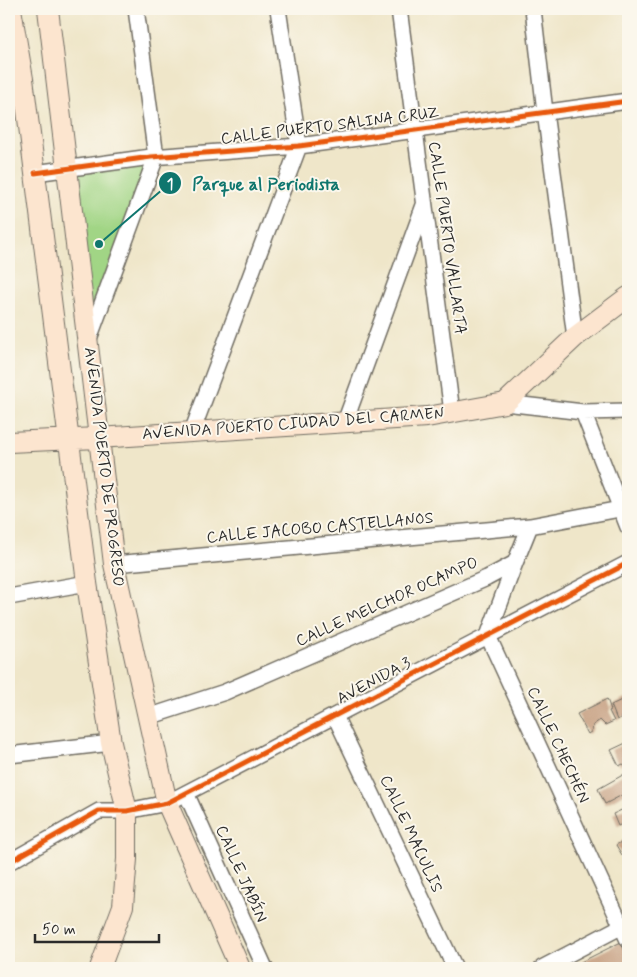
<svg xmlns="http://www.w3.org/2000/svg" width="637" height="977" font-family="Mynerve,sans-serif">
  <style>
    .green { fill: #a1d585; stroke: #668058 }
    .building { fill: #c49c7e }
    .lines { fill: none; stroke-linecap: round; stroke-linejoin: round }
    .street-casing { stroke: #706c62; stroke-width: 18 }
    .secondary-casing { stroke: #706c62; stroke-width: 22 }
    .street { stroke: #fff; stroke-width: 15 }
    .secondary { stroke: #fce5cf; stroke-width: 20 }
    .cycleway-casing { stroke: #fbf7ec; stroke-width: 8 }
    .cycleway { stroke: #e8590c; stroke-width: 5 }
    .labels { text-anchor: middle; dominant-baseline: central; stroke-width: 4; stroke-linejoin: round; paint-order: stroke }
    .street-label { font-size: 16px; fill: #2b2b2b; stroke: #fbf7ec }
    .leader { fill: none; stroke: #0f766e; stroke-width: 2 }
    .callout-dot { fill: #0f766e; stroke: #fbf7ec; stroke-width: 2 }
    .mark-label { font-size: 15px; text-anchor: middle; font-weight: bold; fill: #fff }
    .callout-label { font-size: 18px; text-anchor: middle; font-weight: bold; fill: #0f766e; stroke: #fbf7ec; stroke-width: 4; stroke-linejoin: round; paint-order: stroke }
  </style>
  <rect width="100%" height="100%" fill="#fbf7ec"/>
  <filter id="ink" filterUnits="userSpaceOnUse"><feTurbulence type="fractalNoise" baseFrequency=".02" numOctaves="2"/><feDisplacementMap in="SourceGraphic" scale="10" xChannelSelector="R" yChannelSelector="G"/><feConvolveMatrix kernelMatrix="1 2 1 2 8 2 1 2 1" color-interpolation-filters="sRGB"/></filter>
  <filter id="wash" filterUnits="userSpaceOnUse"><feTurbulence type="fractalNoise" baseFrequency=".0096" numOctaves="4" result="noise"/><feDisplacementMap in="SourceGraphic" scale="20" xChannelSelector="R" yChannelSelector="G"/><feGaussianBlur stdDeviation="1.12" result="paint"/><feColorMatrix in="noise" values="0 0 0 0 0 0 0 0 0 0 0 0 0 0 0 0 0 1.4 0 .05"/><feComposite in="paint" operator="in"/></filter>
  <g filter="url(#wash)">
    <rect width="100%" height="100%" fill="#efe6c9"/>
    <path class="green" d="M149 162 90 319 72 169Z"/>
    <g id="blocks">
      <path class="building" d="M628 697V714L617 720 611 705Z
        M607 699 611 710 609 711 614 721 605 725 600 720 593 725 592 731 588 734 577 714Z
        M628 742V767L623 764 619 766 611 750Z
        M628 772V792L605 804 598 789Z
        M628 807V821L618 826 613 814Z
        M628 838V853L622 855 616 845Z
        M621 942 628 959V968H569Z"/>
    </g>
  </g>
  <g filter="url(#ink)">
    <use href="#blocks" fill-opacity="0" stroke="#706c62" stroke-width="1"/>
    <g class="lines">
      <defs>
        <path id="street" d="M399 9 452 412
          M533 9 545 112 575 337
          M35 173 151 157 299 146 628 101
          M89 339 156 157 136 9
          M505 403 583 412 628 411
          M583 412 628 527
          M345 422 424 205
          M192 432 299 146 278 9
          M515 563 488 636 628 940
          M114 564 530 526 620 509
          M9 597 87 583
          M335 716 455 968
          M148 717 225 692 487 578 515 563 530 526
          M9 755 111 743
          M186 793 265 968
          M9 862 99 811H127L167 803 628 563
          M542 968 628 923"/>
        <path id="secondary" d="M11 9 23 79 87 583 111 743 127 811V859L123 906 100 968
          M48 9 114 564 167 803 240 968
          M9 442 98 438 427 417 505 403 575 337 628 297"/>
      </defs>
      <use href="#street" class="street-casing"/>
      <use href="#secondary" class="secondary-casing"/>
      <use href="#street" class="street"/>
      <use href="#secondary" class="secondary"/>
      <defs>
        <path id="cycleway" d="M35 173 151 157 299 146 628 101
          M9 862 99 811H127L167 803 628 563"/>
      </defs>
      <use href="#cycleway" class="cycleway-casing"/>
      <use href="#cycleway" class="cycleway"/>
    </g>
  </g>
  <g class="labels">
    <g class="street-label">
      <text transform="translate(330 126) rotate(-7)">CALLE PUERTO SALINA CRUZ</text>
      <text transform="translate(447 238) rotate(82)">CALLE PUERTO VALLARTA</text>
      <text transform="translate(293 424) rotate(-4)">AVENIDA PUERTO CIUDAD DEL CARMEN</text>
      <text transform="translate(104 467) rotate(83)">AVENIDA PUERTO DE PROGRESO</text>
      <text transform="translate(320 528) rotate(-5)">CALLE JACOBO CASTELLANOS</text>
      <text transform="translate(387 602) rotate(-24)">CALLE MELCHOR OCAMPO</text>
      <text transform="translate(374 681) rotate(-28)">AVENIDA 3</text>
      <text transform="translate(558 745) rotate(65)">CALLE CHECHÉN</text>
      <text transform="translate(411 834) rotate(65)">CALLE MACULIS</text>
      <text transform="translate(241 874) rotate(66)">CALLE JABÍN</text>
    </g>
  </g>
  <path class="leader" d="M99 244L170 183"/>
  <g class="callout-dot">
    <circle cx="99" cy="244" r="5"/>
    <circle cx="170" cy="183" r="12"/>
  </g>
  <g class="mark-label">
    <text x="170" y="189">1</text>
  </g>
  <g class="callout-label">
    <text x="266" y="190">Parque al Periodista</text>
  </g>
  <rect width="637" height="977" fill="none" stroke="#fbf7ec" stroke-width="30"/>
  <path d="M35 934v8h124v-8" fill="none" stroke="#2b2b2b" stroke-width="2.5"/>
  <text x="42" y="934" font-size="15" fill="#2b2b2b" stroke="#fbf7ec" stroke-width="4" paint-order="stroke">50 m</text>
</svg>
